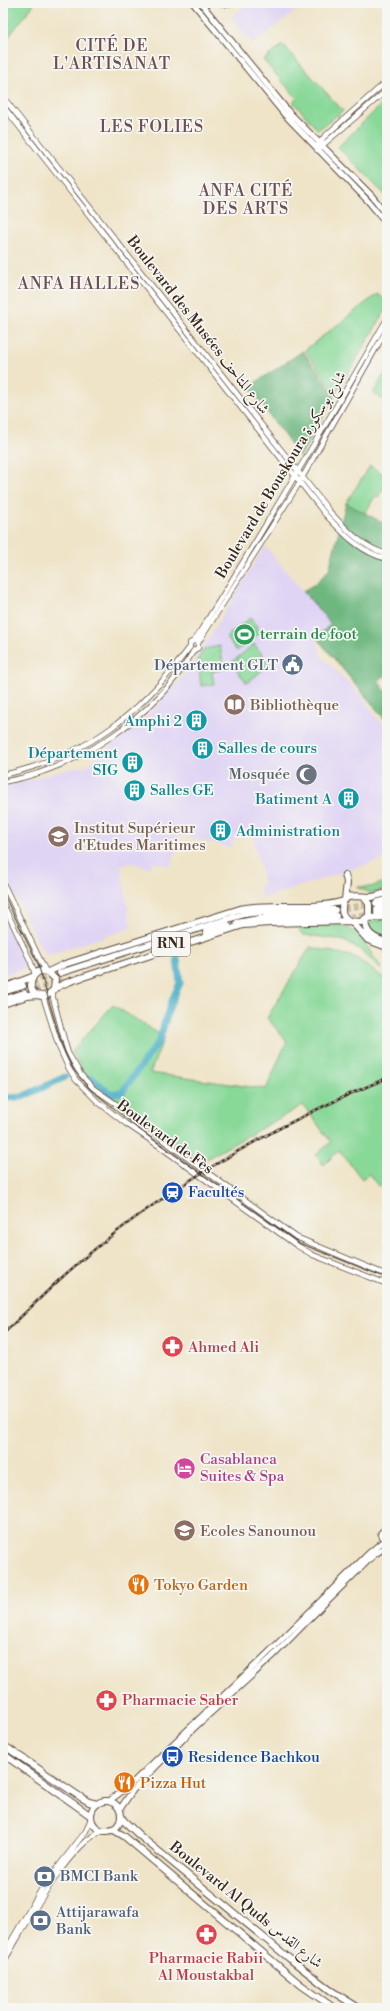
<svg xmlns="http://www.w3.org/2000/svg" width="390" height="2011" font-family="'Libre Bodoni',Amiri,serif">
  <style>
    .built { fill: #e0d4f4 }
    .green { fill: #88d898; stroke: #62815b }
    .forest { fill: #6eb880; stroke: #54714f }
    .lines { fill: none; stroke-linecap: round; stroke-linejoin: round }
    .river { stroke: #49afc8; stroke-width: 7 }
    .trunk-tunnel { stroke: #cbbfa6; stroke-width: 6; stroke-dasharray: 6 3; stroke-linecap: butt }
    .tertiary-casing { stroke: #564638; stroke-width: 6 }
    .secondary-casing { stroke: #564638; stroke-width: 7 }
    .primary-casing { stroke: #564638; stroke-width: 8 }
    .trunk-casing { stroke: #564638; stroke-width: 8 }
    .tertiary { stroke: #fff; stroke-width: 4.5 }
    .secondary { stroke: #fff; stroke-width: 5 }
    .primary { stroke: #fff; stroke-width: 6 }
    .trunk { stroke: #fff; stroke-width: 6 }
    .tram { stroke: #3b2a1e; stroke-width: 1 }
    .rail-casing { stroke: #3b2a1e; stroke-width: 2.5 }
    .rail { stroke: #f6f6f2; stroke-width: 1; stroke-dasharray: 3; stroke-linecap: butt }
    .labels { text-anchor: middle; dominant-baseline: central; stroke-width: 3.5; stroke-linejoin: round; paint-order: stroke }
    .shield { fill: #f6f6f2; stroke: #73675e; stroke-width: 1 }
    .shield-label { font-size: 14px; font-weight: bold; fill: #3b2a1e }
    .street-label { font-size: 15px; fill: #3b2a1e; stroke: #f6f6f2 }
    .leisure-label { font-size: 15px; fill: #27864d; stroke: #f6f6f2; text-anchor: start }
    .service-label { font-size: 15px; fill: #4e5e75; stroke: #f6f6f2; text-anchor: start }
    .education-label { font-size: 15px; fill: #785e54; stroke: #f6f6f2; text-anchor: start }
    .culture-label { font-size: 15px; fill: #0d838f; stroke: #f6f6f2; text-anchor: end }
    .worship-label { font-size: 15px; fill: #5b616d; stroke: #f6f6f2; text-anchor: end }
    .transit-label { font-size: 15px; fill: #164399; stroke: #f6f6f2; text-anchor: start }
    .health-label { font-size: 15px; fill: #be3a42; stroke: #f6f6f2; text-anchor: start }
    .hotel-label { font-size: 15px; fill: #b23c85; stroke: #f6f6f2; text-anchor: start }
    .food-label { font-size: 15px; fill: #c56008; stroke: #f6f6f2; text-anchor: start }
    .neighbourhood-label { font-size: 16px; letter-spacing: 1px; fill: #6c4e55; stroke: #f6f6f2 }
  </style>
  <rect width="100%" height="100%" fill="#f6f6f2"/>
  <filter id="ink" filterUnits="userSpaceOnUse"><feTurbulence type="fractalNoise" baseFrequency=".025" numOctaves="2"/><feDisplacementMap in="SourceGraphic" scale="8" xChannelSelector="R" yChannelSelector="G"/><feConvolveMatrix kernelMatrix="1 2 1 2 8 2 1 2 1" color-interpolation-filters="sRGB"/></filter>
  <filter id="wash" filterUnits="userSpaceOnUse"><feTurbulence type="fractalNoise" baseFrequency=".012" numOctaves="4" result="noise"/><feDisplacementMap in="SourceGraphic" scale="16" xChannelSelector="R" yChannelSelector="G"/><feGaussianBlur stdDeviation="0.9" result="paint"/><feColorMatrix in="noise" values="0 0 0 0 0 0 0 0 0 0 0 0 0 0 0 0 0 1.4 0 .05"/><feComposite in="paint" operator="in"/></filter>
  <g filter="url(#wash)">
    <rect width="100%" height="100%" fill="#efe4c8"/>
    <path class="built" d="M249 3H295L298 9 253 44 231 17Z
      M265 546 331 624 316 637 321 656 354 688 387 730V858L263 898 259 886 264 884 252 832 239 829 236 841 232 840 231 848 180 835 171 866 152 862 150 868 133 863 121 865 131 928 48 955 42 950 3 871V786L25 782 58 771 88 765 129 731 157 706 191 667Z
      M3 917 29 967 3 975Z"/>
    <path class="green" d="M3 3H35L3 44Z
      M283 45 343 111 318 130 293 102 297 98 263 60Z
      M387 99V197L338 147Z
      M377 294 387 302V308L336 393 305 350Z
      M387 370V402L373 393Z
      M370 466 385 475 387 471V482L378 497 375 496 365 514 346 503Z
      M250 618 261 632 237 651 226 637Z
      M254 644 270 664 247 683 231 663Z
      M220 646 224 669 212 672 214 684 201 686 198 659 204 649Z
      M387 881V889L371 893 356 887H371Z
      M387 919V938L373 933 369 926 372 921Z
      M340 925C364 931 367 951 382 968L380 969C350 937 345 940 303 935L299 931 302 926Z
      M310 947 355 957 387 980V1163L381 1166 386 1183 378 1186 369 1174 362 1179 339 1150 324 1165 316 1155 331 1142 303 1105 201 1162 110 1097 85 1075 72 1051 113 1005 164 1037 150 1073 266 1089 287 1041 267 1018Z"/>
    <path class="forest" d="M303 351 335 395 300 457 249 387Z
      M346 503 387 525V674L378 681 387 693V722L316 637 331 624 303 591 315 584 329 570Z"/>
    <g class="lines">
      <path class="river" d="M92 1078 110 1094 122 1092 159 1041 170 1005 180 983 177 959
        M3 1098 22 1097 65 1077"/>
    </g>
  </g>
  <g filter="url(#ink)">
    <g class="lines">
      <path class="trunk-tunnel" d="M335 910 376 903
        M341 918 377 913
        M23 986 60 973
        M25 993 63 980"/>
      <defs>
        <path id="tertiary" d="M3 97 330 512C347 530 362 547 387 554
          M3 106 325 514C344 534 360 552 387 559
          M318 145 324 137 387 81
          M317 150 387 90
          M3 775C88 756 139 715 190 647V643L194 641C261 535 324 428 387 319
          M3 782C78 769 156 716 194 650L198 648V643L298 485 387 329
          M3 883 46 972
          M3 904 30 960 35 974
          M53 991V998L64 1039 68 1053 81 1075 93 1088 148 1126 160 1138 296 1237 387 1275
          M43 996 59 1047 68 1067 76 1080 98 1102 125 1123 159 1146 296 1245 313 1255 387 1284
          M3 1955 44 1885 86 1831 91 1818
          M3 1963C25 1927 65 1847 103 1830"/>
        <path id="secondary" d="M193 3 284 114 368 201 387 224
          M201 3 288 111 372 196 387 215
          M384 1540 381 1533 387 1527
          M109 1801 128 1787 268 1653 368 1554 387 1538
          M120 1809 133 1790 192 1730 272 1657 324 1604 374 1555 387 1546"/>
        <path id="primary" d="M366 919C363 933 375 939 387 942
          M353 923 368 940 387 947
          M3 1745 82 1798 89 1802 97 1804
          M3 1754 91 1816
          M91 1816a15 15 0 1 1 30 0a15 15 0 1 1-30 0Z
          M121 1816 124 1821 140 1836 290 1959 330 1990 359 2008
          M112 1829 124 1836 301 1985 334 2008"/>
        <path id="trunk" d="M345 875 347 882 345 900
          M364 897 369 904V916L361 922 349 921C345 918 341 914 342 908 343 890 361 898 372 897 377 896 382 894 387 893
          M376 903 387 900
          M377 909 387 905
          M377 913 387 911
          M367 918 387 917
          M237 923 270 917 336 916
          M206 932 228 925
          M48 972 65 964 240 909C274 902 311 911 344 901
          M60 973 244 914 270 911 335 910
          M3 988 32 977
          M54 989 55 979 48 972 40 971C28 976 27 996 43 996 50 996 51 991 56 988 60 985 66 983 71 981L243 925 270 923 349 921
          M3 992 23 986
          M3 1000 24 993
          M3 1004 27 996 38 995"/>
      </defs>
      <use href="#tertiary" class="tertiary-casing"/>
      <use href="#secondary" class="secondary-casing"/>
      <use href="#primary" class="primary-casing"/>
      <use href="#trunk" class="trunk-casing"/>
      <use href="#tertiary" class="tertiary"/>
      <use href="#secondary" class="secondary"/>
      <use href="#primary" class="primary"/>
      <use href="#trunk" class="trunk"/>
      <path class="tram" d="M214 3C223 8 232 9 240 3
        M3 893 38 964 62 1045 73 1069 90 1089 148 1136 299 1243 387 1278"/>
      <defs>
        <path id="rail" d="M3 1334C21 1317 39 1299 57 1282 150 1196 271 1126 387 1078"/>
      </defs>
      <use href="#rail" class="rail-casing"/>
      <use href="#rail" class="rail"/>
    </g>
  </g>
  <defs>
    <symbol id="stadium-disc" viewBox="-11 -11 22 22"><circle r="9.5" fill="#2e9e5b" stroke="#f6f6f2"/><path d="M0-5a6.5 5 0 1 0 0 10a6.5 5 0 1 0 0-10ZM-3.5-1.8h7v3.6h-7Z" fill="#fff"/></symbol>
    <symbol id="civic-disc" viewBox="-11 -11 22 22"><circle r="9.5" fill="#5c6f8a" stroke="#f6f6f2"/><path d="M-.6-6.5H3V-4.5H.6V-3L4-1V1h2V6H-6V1h2V-1L-.6-3ZM-1.2 2.5V6h2.4V2.5Z" fill="#fff"/></symbol>
    <symbol id="library-disc" viewBox="-11 -11 22 22"><circle r="9.5" fill="#8d6e63" stroke="#f6f6f2"/><path d="M-6-4Q-3-5.5-.7-3.5V5Q-3 3-6 4ZM6-4Q3-5.5 .7-3.5V5Q3 3 6 4Z" fill="#fff"/></symbol>
    <symbol id="building-disc" viewBox="-11 -11 22 22"><circle r="9.5" fill="#0f9aa8" stroke="#f6f6f2"/><path d="M-4-6H4V6H1V3H-1V6H-4ZM-2.5-4.3h1.7v1.8h-1.7ZM.8-4.3h1.7v1.8H.8ZM-2.5-1h1.7V.8h-1.7ZM.8-1h1.7V.8H.8Z" fill="#fff"/></symbol>
    <symbol id="mosque-disc" viewBox="-11 -11 22 22"><circle r="9.5" fill="#6b7280" stroke="#f6f6f2"/><path d="M3.5-4.9A6 6 0 1 0 3.5 4.9A5 5 0 1 1 3.5-4.9Z" fill="#fff"/></symbol>
    <symbol id="university-disc" viewBox="-11 -11 22 22"><circle r="9.5" fill="#8d6e63" stroke="#f6f6f2"/><path d="M0-5L7-2L0 1L-7-2ZM-4 1L0 2.5L4 1V4Q0 6-4 4Z" fill="#fff"/></symbol>
    <symbol id="station-disc" viewBox="-11 -11 22 22"><circle r="9.5" fill="#1a4fb4" stroke="#f6f6f2"/><path d="M-3-6H3Q5-6 5-4V2Q5 4 3 4L4.5 6H3L1.5 4h-3L-3 6H-4.5L-3 4Q-5 4-5 2V-4Q-5-6-3-6ZM-3.5-4v3h7v-3ZM-3.5 1v1.5H-2V1ZM2 1v1.5H3.5V1Z" fill="#fff"/></symbol>
    <symbol id="pharmacy-disc" viewBox="-11 -11 22 22"><circle r="9.5" fill="#e0444e" stroke="#f6f6f2"/><path d="M-2-6h4v4h4v4h-4v4h-4v-4h-4v-4h4Z" fill="#fff"/></symbol>
    <symbol id="hotel-disc" viewBox="-11 -11 22 22"><circle r="9.5" fill="#d1479c" stroke="#f6f6f2"/><path d="M-6-4.5h1.5V1H6V5H4.5V3h-9V5H-6ZM-4 0a1.8 1.8 0 1 1 3.6 0ZM.5 0V-2.5h3Q6-2.5 6 0Z" fill="#fff"/></symbol>
    <symbol id="school-disc" viewBox="-11 -11 22 22"><circle r="9.5" fill="#8d6e63" stroke="#f6f6f2"/><path d="M0-5L7-2L0 1L-7-2ZM-4 1L0 2.5L4 1V4Q0 6-4 4Z" fill="#fff"/></symbol>
    <symbol id="restaurant-disc" viewBox="-11 -11 22 22"><circle r="9.5" fill="#e8710a" stroke="#f6f6f2"/><path d="M-5-6h1v4h1v-4h1v4h1v-4h1v5L-1.5 .5V6h-2V.5L-5-1ZM5-6V6H3V1.5H1.5Q1.5-4 5-6Z" fill="#fff"/></symbol>
    <symbol id="bus-disc" viewBox="-11 -11 22 22"><circle r="9.5" fill="#1a4fb4" stroke="#f6f6f2"/><path d="M-5-6H5V4H4V6H2V4H-2V6H-4V4H-5ZM-3.5-4V0h7V-4ZM-3.5 1.2v1.5H-2V1.2ZM2 1.2v1.5H3.5V1.2Z" fill="#fff"/></symbol>
    <symbol id="bank-disc" viewBox="-11 -11 22 22"><circle r="9.5" fill="#5c6f8a" stroke="#f6f6f2"/><path d="M-6-4H6V4H-6ZM0-2.3a2.3 2.3 0 1 0 0 4.6a2.3 2.3 0 1 0 0-4.6Z" fill="#fff"/></symbol>
  </defs>
  <g fill-rule="evenodd">
    <use href="#stadium-disc" x="232" y="622" width="25" height="25"/>
    <use href="#civic-disc" x="280" y="652" width="25" height="25"/>
    <use href="#library-disc" x="222" y="692" width="25" height="25"/>
    <use href="#building-disc" x="184" y="708" width="25" height="25"/>
    <use href="#building-disc" x="190" y="736" width="25" height="25"/>
    <use href="#building-disc" x="120" y="750" width="25" height="25"/>
    <use href="#mosque-disc" x="294" y="762" width="25" height="25"/>
    <use href="#building-disc" x="122" y="778" width="25" height="25"/>
    <use href="#building-disc" x="336" y="786" width="25" height="25"/>
    <use href="#building-disc" x="208" y="818" width="25" height="25"/>
    <use href="#university-disc" x="46" y="824" width="25" height="25"/>
    <use href="#station-disc" x="160" y="1180" width="25" height="25"/>
    <use href="#pharmacy-disc" x="160" y="1334" width="25" height="25"/>
    <use href="#hotel-disc" x="172" y="1456" width="25" height="25"/>
    <use href="#school-disc" x="172" y="1518" width="25" height="25"/>
    <use href="#restaurant-disc" x="126" y="1572" width="25" height="25"/>
    <use href="#pharmacy-disc" x="94" y="1688" width="25" height="25"/>
    <use href="#bus-disc" x="160" y="1744" width="25" height="25"/>
    <use href="#restaurant-disc" x="112" y="1770" width="25" height="25"/>
    <use href="#bank-disc" x="32" y="1864" width="25" height="25"/>
    <use href="#bank-disc" x="28" y="1908" width="25" height="25"/>
    <use href="#pharmacy-disc" x="194" y="1922" width="25" height="25"/>
  </g>
  <g class="labels">
    <rect class="shield" x="152" y="932" width="38" height="24" rx="3"/>
    <g class="shield-label">
      <text x="171" y="944">RN1</text>
    </g>
    <g class="street-label">
      <text transform="translate(198 325) rotate(52)">Boulevard des Musées شارع المتاحف</text>
      <text transform="translate(281 475) rotate(-59)">Boulevard de Bouskoura شارع بوسكورة</text>
      <text transform="translate(165 1137) rotate(36)">Boulevard de Fès</text>
      <text transform="translate(246 1905) rotate(39)">Boulevard Al Quds شارع القدس</text>
    </g>
    <g class="leisure-label">
      <text x="260" y="634">terrain de foot</text>
    </g>
    <g class="service-label">
      <text x="278" y="665" text-anchor="end">Département GLT</text>
      <text x="60" y="1876">BMCI Bank</text>
      <text x="56" y="1912">Attijarawafa<tspan x="56" dy="17">Bank</tspan></text>
    </g>
    <g class="education-label">
      <text x="250" y="705">Bibliothèque</text>
      <text x="74" y="828">Institut Supérieur<tspan x="74" dy="17">d'Etudes Maritimes</tspan></text>
      <text x="200" y="1531">Ecoles Sanounou</text>
    </g>
    <g class="culture-label">
      <text x="182" y="721">Amphi 2</text>
      <text x="218" y="748" text-anchor="start">Salles de cours</text>
      <text x="118" y="753">Département<tspan x="118" dy="17">SIG</tspan></text>
      <text x="150" y="790" text-anchor="start">Salles GE</text>
      <text x="332" y="799">Batiment A</text>
      <text x="236" y="831" text-anchor="start">Administration</text>
    </g>
    <g class="worship-label">
      <text x="290" y="774">Mosquée</text>
    </g>
    <g class="transit-label">
      <text x="188" y="1192">Facultés</text>
      <text x="188" y="1757">Residence Bachkou</text>
    </g>
    <g class="health-label">
      <text x="188" y="1347">Ahmed Ali</text>
      <text x="122" y="1700">Pharmacie Saber</text>
      <text x="206" y="1958" text-anchor="middle">Pharmacie Rabii<tspan x="206" dy="17">Al Moustakbal</tspan></text>
    </g>
    <g class="hotel-label">
      <text x="200" y="1459">Casablanca<tspan x="200" dy="17">Suites &amp; Spa</tspan></text>
    </g>
    <g class="food-label">
      <text x="154" y="1585">Tokyo Garden</text>
      <text x="140" y="1783">Pizza Hut</text>
    </g>
    <g class="neighbourhood-label">
      <text x="112" y="46">CITÉ DE<tspan x="112" dy="18">L'ARTISANAT</tspan></text>
      <text x="152" y="127">LES FOLIES</text>
      <text x="246" y="191">ANFA CITÉ<tspan x="246" dy="18">DES ARTS</tspan></text>
      <text x="79" y="284">ANFA HALLES</text>
    </g>
  </g>
  <rect width="390" height="2011" fill="none" stroke="#f6f6f2" stroke-width="16"/>
</svg>
